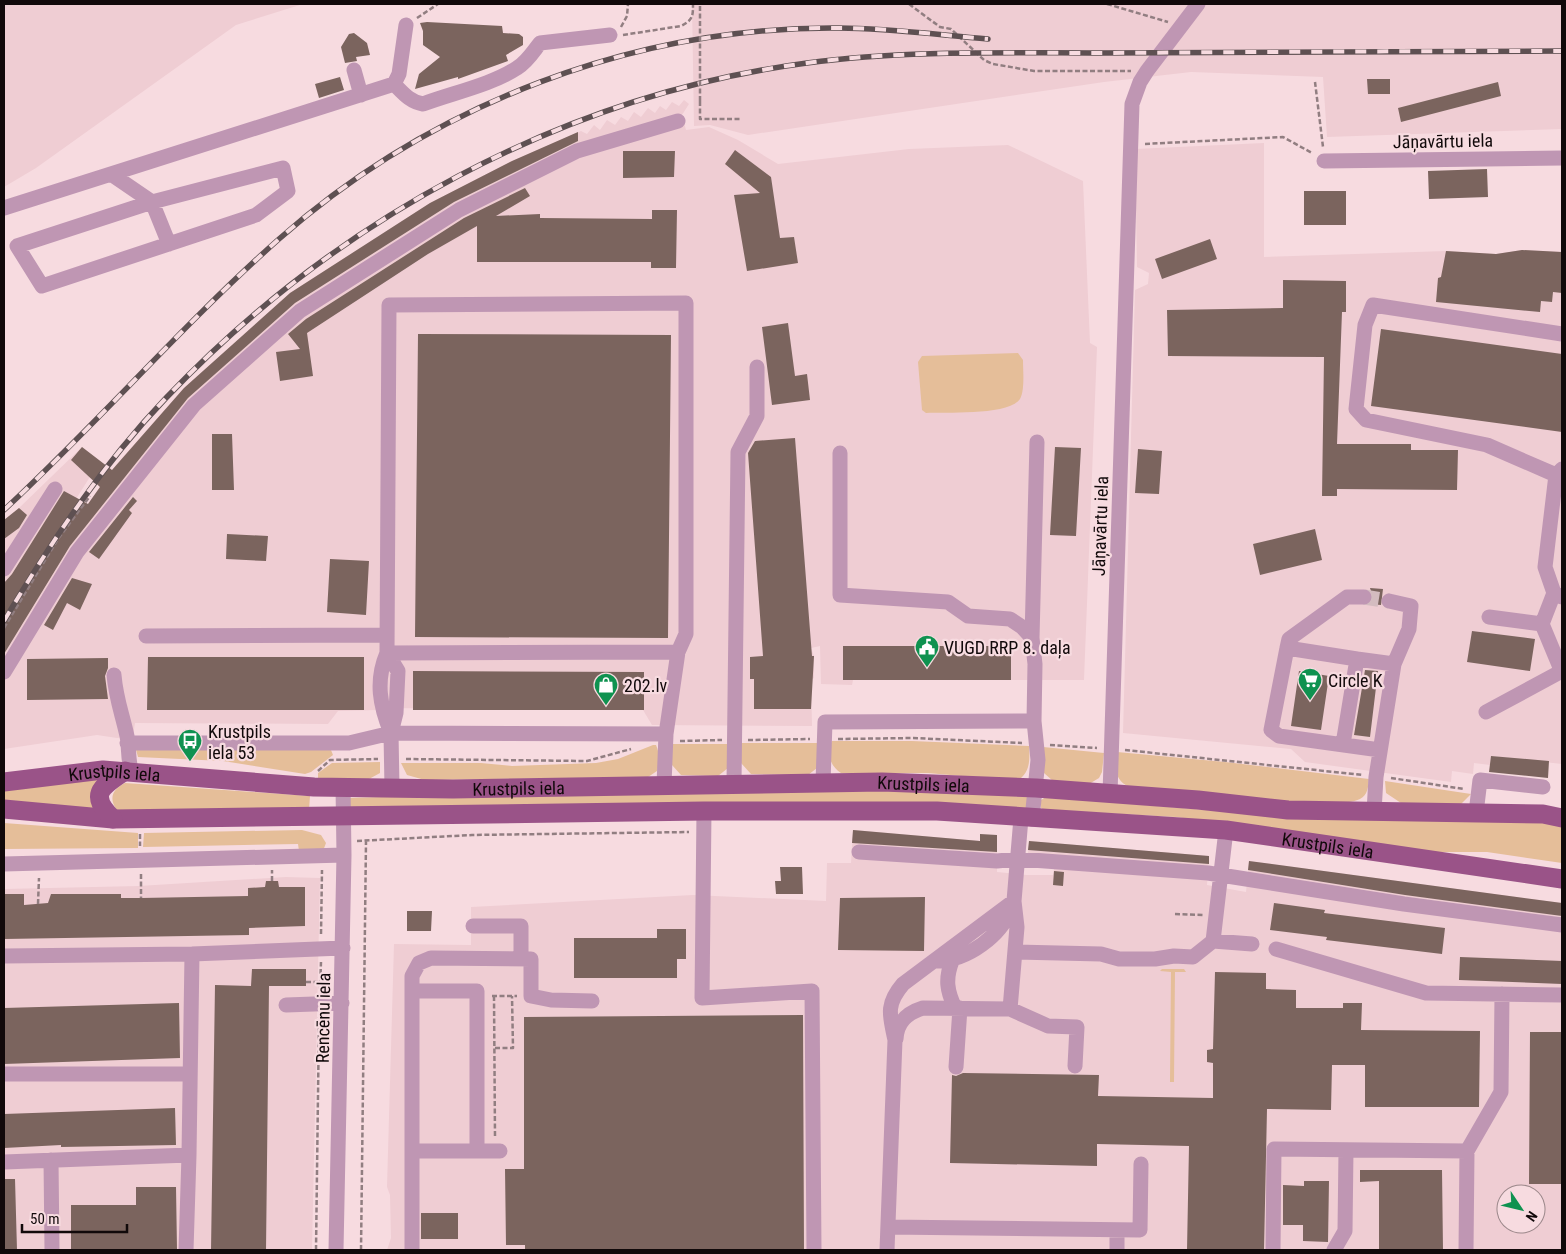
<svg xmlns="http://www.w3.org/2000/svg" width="1566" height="1254" font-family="'Roboto Condensed',sans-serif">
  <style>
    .built { fill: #efcdd3; fill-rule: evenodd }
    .green { fill: #e5be99 }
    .building { fill: #7b645e }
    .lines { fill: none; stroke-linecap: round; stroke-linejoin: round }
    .minor-tunnel { stroke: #d4bcc0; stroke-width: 15; stroke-dasharray: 15 8; stroke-linecap: butt }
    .path { stroke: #917e81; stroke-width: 2.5; stroke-dasharray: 5 2.5; stroke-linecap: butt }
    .minor { stroke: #bf96b3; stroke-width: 15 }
    .major { stroke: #9a5388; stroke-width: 19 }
    .rail-casing { stroke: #5e5052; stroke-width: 5.5 }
    .rail { stroke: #f7dbe0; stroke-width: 4; stroke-dasharray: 11; stroke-linecap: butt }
    .path-bridge { stroke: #917e81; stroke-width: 2.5; stroke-dasharray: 5 2.5; stroke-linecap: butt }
    .labels { text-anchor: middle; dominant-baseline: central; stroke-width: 4.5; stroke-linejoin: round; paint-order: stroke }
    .street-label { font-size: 18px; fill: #11090a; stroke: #f7dbe0 }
    .poi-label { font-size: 18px; fill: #11090a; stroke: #f7dbe0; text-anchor: start }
  </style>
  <rect width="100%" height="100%" fill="#f7dbe0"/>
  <path class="built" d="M4 4H303L236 25 36 168 4 187Z
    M692 4H1562V129L1327 137 1323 77 1191 72 1104 82 748 135 710 125 694 126Z
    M684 100 689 104 682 115 686 130 709 127 738 140 778 164 909 149 1008 145 1083 181 1090 343 1097 347 1084 680H1011V646H843V679L853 680 852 685 821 684 820 646 811 648 814 656V678L811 680 812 726 652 725 643 710 381 708 377 710 338 711 328 724 135 723 133 736 117 738 97 735 4 749V633L55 549 116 465 184 388 290 293 430 203 512 161 581 131 587 134 594 125 600 130 607 120 615 125 621 117 628 121 634 112 641 117 648 108 655 113 660 106 666 110 672 102 679 106Z
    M1264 143V257L1446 251 1496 254 1522 250 1562 252V764L1491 756 1490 765 1474 763 1473 774 1452 771 1451 782 1305 762 1291 749 1123 733 1135 290 1148 284 1149 273 1137 267 1135 149Z
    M82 447 100 461 4 613V520L19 508Z
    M853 830 980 841 997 835V872L1027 875H1053L1054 869 1028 853 1029 841 1209 856 1207 885 1246 892 1249 861 1562 903V1250H387L391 1238 390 1195 387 1187 394 944 471 945V907L693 895 826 901 827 863H851ZM1506 1194H1536V1224H1506Z
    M286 877 320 878 312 1250H4V889L139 886Z"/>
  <path class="green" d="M1018 353 1023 360C1023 370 1025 390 1020 399 1009 416 946 412 926 413L922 410 918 362 922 356Z
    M832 741H912L1029 746C1030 761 1030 773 1017 781L928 773H841C830 766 826 753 832 741Z
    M740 743H819L817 768 808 775 751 774 741 763Z
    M671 744H728V768L718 776 681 775 672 765Z
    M653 745H656C660 755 660 761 657 771L648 777 425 780 407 775 401 763H481L512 766 596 763 618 759Z
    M135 746 331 750 333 755 311 772 305 774 223 761 138 757Z
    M1043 747 1104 753 1102 772 1099 778 1089 784 1053 781 1044 773Z
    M1117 752 1225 762 1369 779C1368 787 1368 795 1360 799 1335 813 1169 790 1130 787 1114 781 1115 767 1117 752Z
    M380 762V773L369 779 318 780V773L332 763Z
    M103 776 95 811 4 804V789Z
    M1385 781 1471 794 1461 804 1401 803 1386 793Z
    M125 783 310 796 309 810H117C108 798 113 789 125 783Z
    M923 790 1031 797 1030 808 352 809 349 806V798L411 796Z
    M1046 797 1282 816 1493 819 1562 824V863L1487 852H1429L1176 817 1044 810 1041 808V800Z
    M4 823 138 833V848L4 849Z
    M302 830 321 835 326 843 323 851H299L298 844 143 847 144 833Z
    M1162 969H1184L1186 972H1175L1174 1082H1170L1171 972 1160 971Z"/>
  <path class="building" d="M427 22 502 26 503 33 519 34 523 37V45L506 55 508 61 458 79V77L415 89 419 74 440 57 423 45V31L420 23Z
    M354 33 367 43 370 55 356 57 357 61 345 63 341 47 349 34Z
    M340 77 344 90 319 98 315 84Z
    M1367 79H1390V94H1368Z
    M1498 82 1501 96 1401 122 1398 108Z
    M578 132V141L454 202 295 303 188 398 70 546 4 654V583L12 574 64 491 88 504 100 487 71 460 82 447 112 470 184 388 290 293 430 203 512 161Z
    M735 150 771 177 780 238 794 237 798 263 747 271 734 195 760 193 725 164Z
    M623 151H675L674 177 623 178Z
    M1487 169 1488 197 1429 199 1428 171Z
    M525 188 530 196 496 216 540 214V218L652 219V210H677L676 268H651V262H477V226L428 254 307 333 313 376 280 381 276 352 300 349 288 334 306 319 464 218Z
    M1304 191H1346V225H1304Z
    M1210 239 1217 259 1162 279 1155 259Z
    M1522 250 1562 252V293L1553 292 1552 302 1541 301 1540 312 1436 302 1438 278 1441 277 1446 251 1496 254Z
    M1283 280 1346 281V312H1342L1337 444H1411V450H1458L1457 490 1337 489V496H1322L1324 357 1168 356 1167 310 1283 308Z
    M788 323 795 376 807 374 810 400 772 405 762 327Z
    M1381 329 1562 354V432L1371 406Z
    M418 334 671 335 668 638 415 637Z
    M212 434H232L234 490H212Z
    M795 438 812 656H814L811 709H754V679H750V657L763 656 748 453 755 441Z
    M1055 447 1081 448 1076 536 1050 535Z
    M1138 449 1162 451 1159 494 1135 493Z
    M133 497 137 501 129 510 132 513 99 559 89 552Z
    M19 508 27 515 19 528 4 539V520Z
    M1315 529 1322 560 1260 575 1253 544Z
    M227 534 268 536 266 561 226 559Z
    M330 559 369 561 366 615 327 612Z
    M72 578 92 584 80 610 67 603 53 630 44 625Z
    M1370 588 1383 589 1381 605 1370 604 1373 597Z
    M1472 631 1535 639 1530 671 1467 662Z
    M843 646H1011V680H843Z
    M148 657H364V710H147Z
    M108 658V668L105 676 108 699 27 700V659Z
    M1365 670 1378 671 1370 737 1354 735Z
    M413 671 644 672V710H413Z
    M1299 671 1329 676 1321 730 1291 726Z
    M1491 756 1549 761 1548 778 1489 772Z
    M853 830 980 841V834L997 835V852L852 843Z
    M1029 841 1209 856V864L1028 850Z
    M1249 861 1562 903V916L1405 895 1248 870Z
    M780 867H802L803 894H776L775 881H781Z
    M1054 871 1064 872 1063 886 1053 885Z
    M266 881H278L279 887H305V926L249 928V935L4 939V894H24V905L48 903 51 894H121V898H141L248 896V888L265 887Z
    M925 897 924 951 838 950 840 898Z
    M1274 903 1325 910 1324 913 1445 928 1442 954 1326 940 1327 937 1270 930Z
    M407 911H432L431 931H407Z
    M657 929H686V959H677V978H574V938H657Z
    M1460 957 1562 961V984L1459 980Z
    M252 969H306V986H269L266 1250H211L215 985 251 986Z
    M1215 972 1266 973V989L1296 990V1008H1343V1003H1362L1361 1030 1480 1031 1479 1107H1365V1065H1332L1331 1110 1267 1109 1264 1250H1187L1189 1146 1097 1144V1166L950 1163 952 1075 956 1076 963 1073 1099 1075 1098 1096 1213 1098V1063L1207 1062V1050L1213 1049Z
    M179 1003 180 1058 4 1064V1008Z
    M803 1015 804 1250H525V1245H506L505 1169H524V1017Z
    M1530 1032H1562V1184H1529Z
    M175 1108 176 1145 61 1147V1145L4 1148V1114Z
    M1360 1170H1442L1443 1250H1379V1181L1360 1182Z
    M4 1179H15L17 1250H4Z
    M1304 1181H1329L1328 1242 1303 1241V1225H1283V1185L1304 1186Z
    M136 1187H176L177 1250H71V1205H136Z
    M421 1213H458V1239H421Z"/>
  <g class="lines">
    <path class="minor-tunnel" d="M1364 597 1389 601"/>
    <path class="path" d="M909 4 940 27 951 29 984 60 993 64 1034 71H1131
      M1107 4 1168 22
      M417 18 438 4
      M621 27 627 16 628 4
      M623 35 681 26C693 20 693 16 693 4
      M1315 82 1323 147
      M700 101V119H742
      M1145 144 1283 137 1312 153
      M4 628 58 539 90 496
      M838 739 913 738 1022 743
      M748 740 810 739
      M680 741 722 740
      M1050 745 1097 748
      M1125 750 1363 775
      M406 759 587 761 631 749
      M318 771 330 760 378 759
      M1391 778 1464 789
      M140 834V846
      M357 841 472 835 689 832
      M141 874V898
      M272 881V870
      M38 904 39 878
      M1175 914 1203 915
      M321 934 322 870
      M306 982H320
      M320 989 321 962
      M492 996H517
      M494 996 495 1137
      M495 1048H513L512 996
      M316 1250 319 1017
      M361 1250 366 841"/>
    <path class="minor" d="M354 70 361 95
      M394 84C403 93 410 102 423 104 452 93 491 85 517 68 527 62 533 52 540 43L610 35
      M1324 161 1562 158
      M283 168 288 191 256 215 42 286 17 246 152 202Z
      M111 174 152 202 169 244
      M4 208 394 84 399 74 406 25
      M686 303V634L678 652 387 653 389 305Z
      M840 453V595L948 602 968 616 1010 619 1022 627 1032 638 1035 664 1034 721
      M1562 469 1556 475 1545 567 1554 593 1562 597
      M1556 475 1487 445 1366 420 1356 409 1365 325 1373 305 1562 334
      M4 569 55 489
      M1554 593 1542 624 1562 672
      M1489 617 1542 624
      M146 636 387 635
      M1032 638 1037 442
      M1287 648 1289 639 1347 597H1364
      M387 653 398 671 396 713 391 733 392 788
      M387 653C375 681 380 706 391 733
      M1357 659 1394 664
      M4 672 77 552 194 405 300 311 459 210 577 151 678 121
      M114 675C116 699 122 713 127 736 129 747 128 759 131 770
      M1486 712 1562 671
      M127 743H349L391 733 666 734
      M1343 744 1357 659 1287 648 1271 730 1279 736 1380 750
      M734 783 738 452 757 416V367
      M823 783 825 722 1034 721 1038 760 1032 819
      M664 785 666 734 678 652
      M1110 794 1132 104 1140 82 1147 71 1198 4
      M704 811 702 998 812 991 814 1250
      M1374 812 1376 777 1394 664 1409 629 1411 606 1389 601
      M1476 813 1480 780 1543 787
      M859 852 997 861 1018 859 1208 873 1404 904 1562 925
      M4 864 344 855
      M473 926H521V959
      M1213 941 1252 944
      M1276 949 1426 993 1562 995
      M1015 952 1101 954 1119 959H1155L1174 956 1193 957 1213 941 1226 830
      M4 956 192 954 343 948
      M938 961C968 960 1001 936 1012 907
      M952 961C945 979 947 991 955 1008
      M412 991H477V1151
      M286 1005 342 1003
      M1010 1009 1048 1026 1077 1027 1075 1066
      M896 1039C897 1022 907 1013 923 1008L1010 1009 1017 927 1014 901 1021 818
      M956 1067 960 1008
      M4 1074H190
      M412 1151H500
      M51 1160 52 1250
      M4 1162 189 1155 192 954
      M888 1227 1140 1230 1141 1164
      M186 1250 189 1155
      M336 1250 344 855 343 786
      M412 1250V976L419 963 431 958 531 959V996L551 1000 592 1001
      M887 1250 895 1040C890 1016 885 1005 903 984L1014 901
      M1117 1250V1230
      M1273 1250 1274 1149 1467 1151
      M1334 1250 1345 1231 1346 1150
      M1466 1250 1467 1151 1501 1092 1502 994"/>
    <g class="major">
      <path id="s1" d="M4 782 103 770 314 787 453 789 882 782 1036 788 1198 800 1288 810 1543 814 1562 818"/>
      <path id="s2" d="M4 809 113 819 704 811H937L1226 830 1562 879"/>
      <path d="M113 819C88 794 101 787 125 771"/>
    </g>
    <defs>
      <path id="rail" d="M4 510C98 423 183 324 279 239 432 104 635 26 839 28 889 28 939 35 988 39
        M4 621C51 542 102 465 166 398 334 221 563 95 807 63 904 50 1003 53 1100 53 1254 52 1408 51 1562 51"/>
    </defs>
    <use href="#rail" class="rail-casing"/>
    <use href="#rail" class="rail"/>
    <path class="path-bridge" d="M700 101V4"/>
  </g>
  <defs>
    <symbol id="civic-pin" viewBox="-11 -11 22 30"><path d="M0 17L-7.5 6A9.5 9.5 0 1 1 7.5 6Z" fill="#0f9250" stroke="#f7dbe0"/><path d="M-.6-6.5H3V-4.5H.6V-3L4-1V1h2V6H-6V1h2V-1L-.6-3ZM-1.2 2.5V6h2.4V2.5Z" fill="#fff"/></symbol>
    <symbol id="supermarket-pin" viewBox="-11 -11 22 30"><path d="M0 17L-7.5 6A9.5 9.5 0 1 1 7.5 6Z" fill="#0f9250" stroke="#f7dbe0"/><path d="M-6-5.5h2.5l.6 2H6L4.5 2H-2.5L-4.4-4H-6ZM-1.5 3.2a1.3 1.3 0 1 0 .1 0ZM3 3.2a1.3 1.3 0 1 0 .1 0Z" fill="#fff"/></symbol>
    <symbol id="shop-pin" viewBox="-11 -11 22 30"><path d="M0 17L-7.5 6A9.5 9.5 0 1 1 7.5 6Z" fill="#0f9250" stroke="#f7dbe0"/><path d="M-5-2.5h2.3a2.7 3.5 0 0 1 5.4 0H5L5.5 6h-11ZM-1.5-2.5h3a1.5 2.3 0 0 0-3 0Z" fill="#fff"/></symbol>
    <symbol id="bus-pin" viewBox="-11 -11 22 30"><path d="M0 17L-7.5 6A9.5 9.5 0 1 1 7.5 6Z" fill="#0f9250" stroke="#f7dbe0"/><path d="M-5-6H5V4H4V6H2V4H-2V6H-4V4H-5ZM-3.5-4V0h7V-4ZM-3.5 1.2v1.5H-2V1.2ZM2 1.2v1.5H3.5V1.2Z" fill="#fff"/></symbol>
  </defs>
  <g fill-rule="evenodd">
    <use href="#civic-pin" x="913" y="633" width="28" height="38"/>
    <use href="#supermarket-pin" x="1296" y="666" width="28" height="38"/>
    <use href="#shop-pin" x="592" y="671" width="28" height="38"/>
    <use href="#bus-pin" x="176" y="727" width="28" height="38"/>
  </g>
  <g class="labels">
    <g class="street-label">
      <text transform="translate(1443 141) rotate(-1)">Jāņavārtu iela</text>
      <text transform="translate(1100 526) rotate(-88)">Jāņavārtu iela</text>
      <text stroke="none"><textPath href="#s1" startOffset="111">Krustpils iela</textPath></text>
      <text stroke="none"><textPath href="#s1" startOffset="921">Krustpils iela</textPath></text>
      <text stroke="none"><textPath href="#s1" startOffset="516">Krustpils iela</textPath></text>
      <text stroke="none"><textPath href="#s2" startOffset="1326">Krustpils iela</textPath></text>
      <text transform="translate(323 1018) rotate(-89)">Rencēnu iela</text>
    </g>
    <g class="poi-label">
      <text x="944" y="647">VUGD RRP 8. daļa</text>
      <text x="1328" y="680">Circle K</text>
      <text x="624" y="685">202.lv</text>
      <text x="208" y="731">Krustpils<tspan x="208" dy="21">iela 53</tspan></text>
    </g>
  </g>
  <rect width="1566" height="1254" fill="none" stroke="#11090a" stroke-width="10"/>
  <g transform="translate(1521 1209) rotate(125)"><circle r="24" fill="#f7dbe0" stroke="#9b878a"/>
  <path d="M0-4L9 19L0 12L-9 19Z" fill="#0f9250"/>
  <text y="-8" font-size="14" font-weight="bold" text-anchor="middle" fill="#11090a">N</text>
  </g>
  <path d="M22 1224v8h105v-8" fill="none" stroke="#11090a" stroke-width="2.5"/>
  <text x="30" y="1224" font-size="15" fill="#11090a" stroke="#f7dbe0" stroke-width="4" paint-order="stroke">50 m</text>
</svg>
